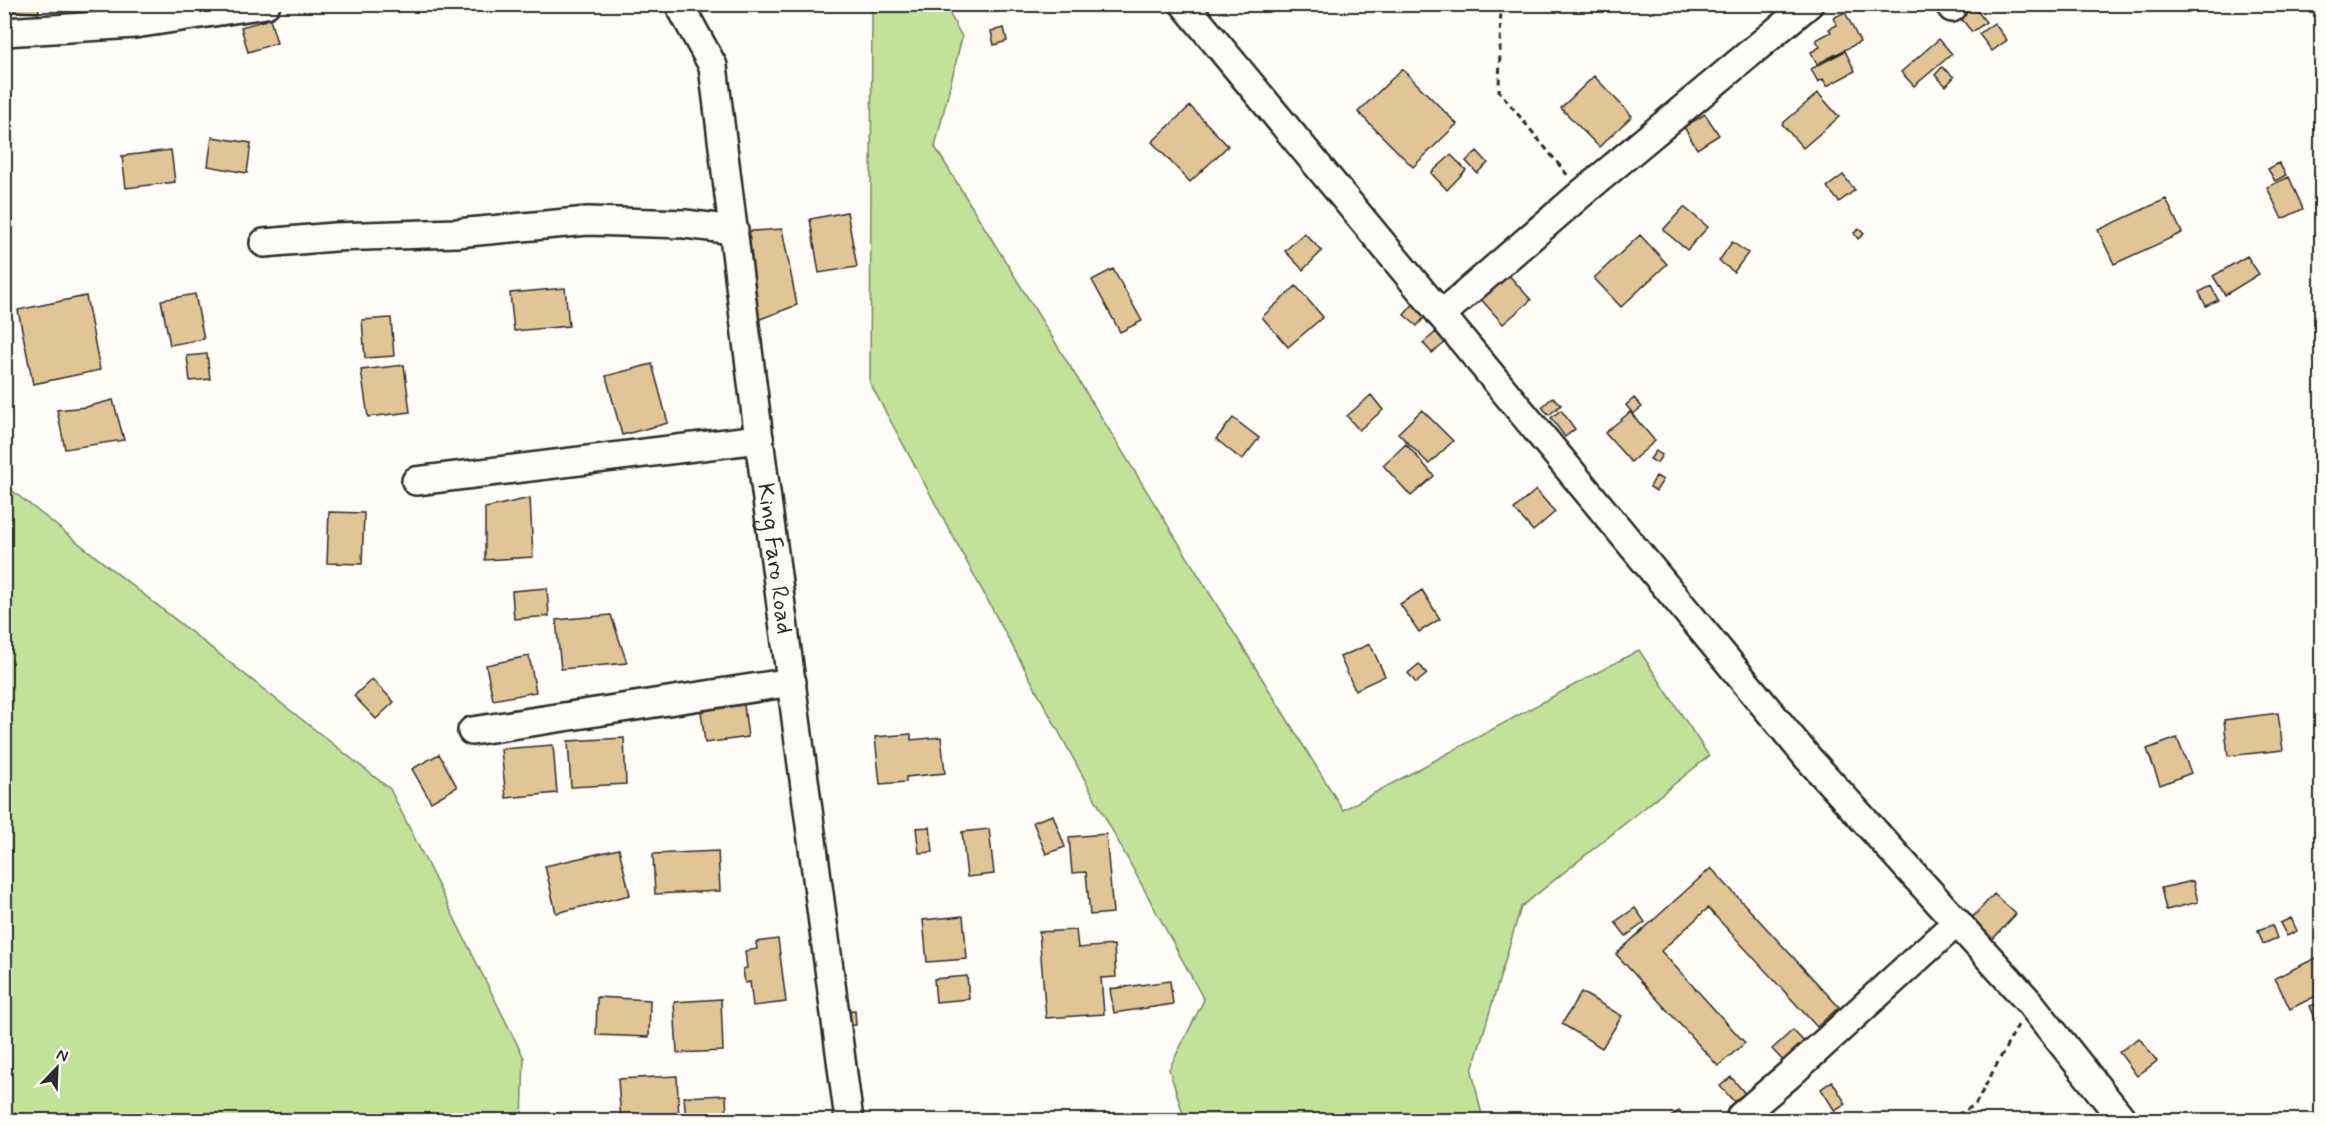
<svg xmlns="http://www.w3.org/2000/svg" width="2326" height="1125" font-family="Mynerve,sans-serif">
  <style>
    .green { fill: #c2e29a; stroke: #768662; stroke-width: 1.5 }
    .building { fill: #e2c596; stroke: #2b2b2b; stroke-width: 1.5 }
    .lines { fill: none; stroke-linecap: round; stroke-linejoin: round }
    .minor-casing { stroke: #2b2b2b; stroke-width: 32 }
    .path { stroke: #2b2b2b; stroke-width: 3; stroke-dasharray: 6 4.5; stroke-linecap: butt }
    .minor { stroke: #fdfcf7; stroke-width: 27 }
    .labels { text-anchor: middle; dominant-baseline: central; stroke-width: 4.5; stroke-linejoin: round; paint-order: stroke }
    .street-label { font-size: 24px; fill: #2b2b2b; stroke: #fdfcf7 }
  </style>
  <rect width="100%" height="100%" fill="#fdfcf7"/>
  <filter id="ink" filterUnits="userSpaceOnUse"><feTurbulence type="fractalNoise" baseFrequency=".0167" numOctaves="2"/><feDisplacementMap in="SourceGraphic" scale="12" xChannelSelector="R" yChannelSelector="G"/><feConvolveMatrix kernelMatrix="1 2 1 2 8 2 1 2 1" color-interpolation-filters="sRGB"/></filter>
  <g filter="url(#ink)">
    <path class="green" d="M872 5H945L962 37 935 147 1343 810 1639 650 1709 756 1521 907 1472 1071 1483 1120H1185L1169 1069 1204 1000 870 383Z
      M5 485 390 789 524 1058 522 1120H5Z"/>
    <path class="building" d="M4 4H38L39 13 4 10Z
      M1974 7 1986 22 1972 32 1960 17Z
      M1845 12 1860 42 1817 64 1811 52 1820 47 1816 40 1831 32 1829 29 1837 25 1833 18Z
      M270 19 277 43 248 52 241 27Z
      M1994 23 2007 40 1992 51 1979 34Z
      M1004 28 1007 41 994 45 991 31Z
      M1939 39 1952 54 1914 86 1901 72Z
      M1845 51 1855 71 1827 86 1823 79 1818 82 1811 69Z
      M1942 67 1954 77 1946 86 1935 75Z
      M1402 69 1457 124 1413 167 1358 112Z
      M1594 76 1632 116 1599 147 1561 108Z
      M1818 93 1839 117 1803 148 1782 124Z
      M1190 106 1228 146 1190 182 1152 142Z
      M1705 114 1719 135 1697 149 1684 127Z
      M212 137 251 143 247 173 208 166Z
      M171 150 175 182 126 188 122 156Z
      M1477 151 1488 163 1477 173 1466 161Z
      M1451 155 1466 170 1447 190 1431 173Z
      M2279 163 2286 175 2275 181 2268 169Z
      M1843 175 1855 190 1839 202 1827 187Z
      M2289 177 2303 209 2282 219 2267 187Z
      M2166 199 2182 233 2114 264 2098 230Z
      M1684 207 1708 227 1687 250 1663 230Z
      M847 212 857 267 819 273 810 219Z
      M782 229 797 305 755 321 740 232Z
      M1859 229 1864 234 1858 239 1854 233Z
      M1304 233 1322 251 1303 270 1285 251Z
      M1640 235 1667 264 1621 307 1594 278Z
      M1732 242 1748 253 1734 272 1719 261Z
      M2247 256 2259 274 2225 295 2213 276Z
      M1113 269 1142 321 1120 332 1092 280Z
      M1506 272 1531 300 1503 324 1479 297Z
      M1296 286 1323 317 1288 347 1262 317Z
      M2211 286 2218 300 2206 306 2199 292Z
      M565 288 569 326 514 331 510 293Z
      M195 294 204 339 170 345 161 300Z
      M86 296 100 370 33 384 18 310Z
      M1415 302 1428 313 1417 326 1404 315Z
      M391 318 394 356 365 358 362 320Z
      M1436 332 1445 343 1432 353 1423 343Z
      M207 354 210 379 190 381 187 356Z
      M652 364 668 423 622 435 606 376Z
      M404 365 410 412 368 417 361 370Z
      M1371 395 1383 410 1359 430 1347 416Z
      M1553 397 1561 405 1549 415 1542 407Z
      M1634 398 1642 407 1633 414 1626 405Z
      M113 400 124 440 65 449 57 410 86 407Z
      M1422 410 1453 441 1429 464 1398 433Z
      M1561 410 1575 429 1565 437 1551 418Z
      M1630 412 1655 441 1631 462 1605 433Z
      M1233 418 1259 438 1242 460 1216 439Z
      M1406 444 1434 476 1411 496 1383 465Z
      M1656 451 1662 455 1657 463 1650 459Z
      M1656 476 1663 480 1656 491 1650 487Z
      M1536 490 1555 512 1533 531 1514 509Z
      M530 498 533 557 485 560V508Z
      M329 512 364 513 362 564 327 563Z
      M547 588 549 616 514 619 512 591Z
      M1422 590 1440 619 1419 632 1400 604Z
      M611 615 627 663 561 669 556 620Z
      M1370 644 1385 676 1355 690 1340 657Z
      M529 656 536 692 493 700 486 665Z
      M1419 664 1427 674 1416 683 1408 673Z
      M372 679 394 702 376 719 354 696Z
      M743 698 748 737 705 743 700 703Z
      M2278 713 2283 750 2228 756 2224 720Z
      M2319 717H2322V738H2319Z
      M911 734V740L941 737 945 773 906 777V782L880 784 875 737Z
      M624 738 626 784 571 787 568 741Z
      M2177 738 2191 773 2160 785 2147 749Z
      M553 745 557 793 506 798 501 749Z
      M439 754 457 787 431 802 412 769Z
      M1053 815 1065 847 1046 854 1033 822Z
      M930 827 933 852 919 853 916 828Z
      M989 829 994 874 967 877 962 832Z
      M1106 834 1113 913 1090 915 1086 872 1072 873 1069 837Z
      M619 849 630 895 556 913 545 866Z
      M718 851 720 891 655 894 653 854Z
      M1711 868 1839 1007 1817 1027 1708 908 1661 951 1745 1043 1718 1066 1616 954Z
      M2193 881 2198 902 2166 910 2161 888Z
      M1994 894 2016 914 1991 941 1969 921Z
      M1635 908 1645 922 1626 936 1615 922Z
      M963 916 967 959 927 962 923 920Z
      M2291 918 2297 931 2287 936 2280 923Z
      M2272 925 2277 938 2263 944 2258 930Z
      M1076 930 1078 948 1114 945 1116 977 1101 978 1104 1014 1046 1018 1039 932Z
      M778 939 786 1002 753 1006 750 982 745 983 743 969 747 968 745 951 757 949 756 942Z
      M2322 955V993L2290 1009 2275 978Z
      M967 976 969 999 936 1002 934 979Z
      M1170 981 1173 1004 1114 1013 1110 989Z
      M1581 992 1622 1016 1602 1048 1562 1024Z
      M597 997 650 1000 649 1037 596 1035Z
      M721 999 723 1051 677 1053 674 1002Z
      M2322 1002V1035L2310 1006Z
      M855 1010 856 1025 842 1026 840 1011Z
      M1793 1030 1807 1045 1786 1064 1772 1049Z
      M2139 1038 2157 1061 2137 1076 2119 1052Z
      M677 1076 679 1120H621L618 1079Z
      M1731 1077 1748 1097 1738 1106 1720 1086Z
      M1832 1081 1846 1104 1835 1111 1821 1089Z
      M726 1095 727 1120H686L684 1097Z
      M1679 1111 1687 1120H1666Z"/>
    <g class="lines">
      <defs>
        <g id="minor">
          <path id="s1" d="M679 4 713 66 759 439 849 1120"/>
          <path d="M1184 4 1808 758 2030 1003 2123 1120"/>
          <path d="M1949 4 1952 8"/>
          <path d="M4 32 135 24 266 4"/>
          <path d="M264 243 334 237 457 233 588 221 685 224 734 230"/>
          <path d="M1441 315 1582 193 1809 4"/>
          <path d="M416 481 759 439"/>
          <path d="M472 731 792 682"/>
          <path d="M1745 1120 1741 1116 1789 1075 1957 922"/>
        </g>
      </defs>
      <use href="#minor" class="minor-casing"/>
      <path class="path" d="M1501 4 1499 91 1569 177
        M1948 1120 1975 1105 2019 1023"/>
      <use href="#minor" class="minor"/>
    </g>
  </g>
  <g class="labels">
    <g class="street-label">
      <text stroke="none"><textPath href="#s1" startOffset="567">King Faro Road</textPath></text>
    </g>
  </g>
  <rect width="2326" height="1125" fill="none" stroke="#fdfcf7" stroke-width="24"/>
  <rect x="12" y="12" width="2302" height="1101" fill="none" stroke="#2b2b2b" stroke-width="2" filter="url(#ink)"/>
  <g transform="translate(57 1068) rotate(23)" stroke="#fdfcf7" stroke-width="4.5" paint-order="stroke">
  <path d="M0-4.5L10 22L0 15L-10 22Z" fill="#2b2b2b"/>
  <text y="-9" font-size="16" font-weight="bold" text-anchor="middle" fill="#2b2b2b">N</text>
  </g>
</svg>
